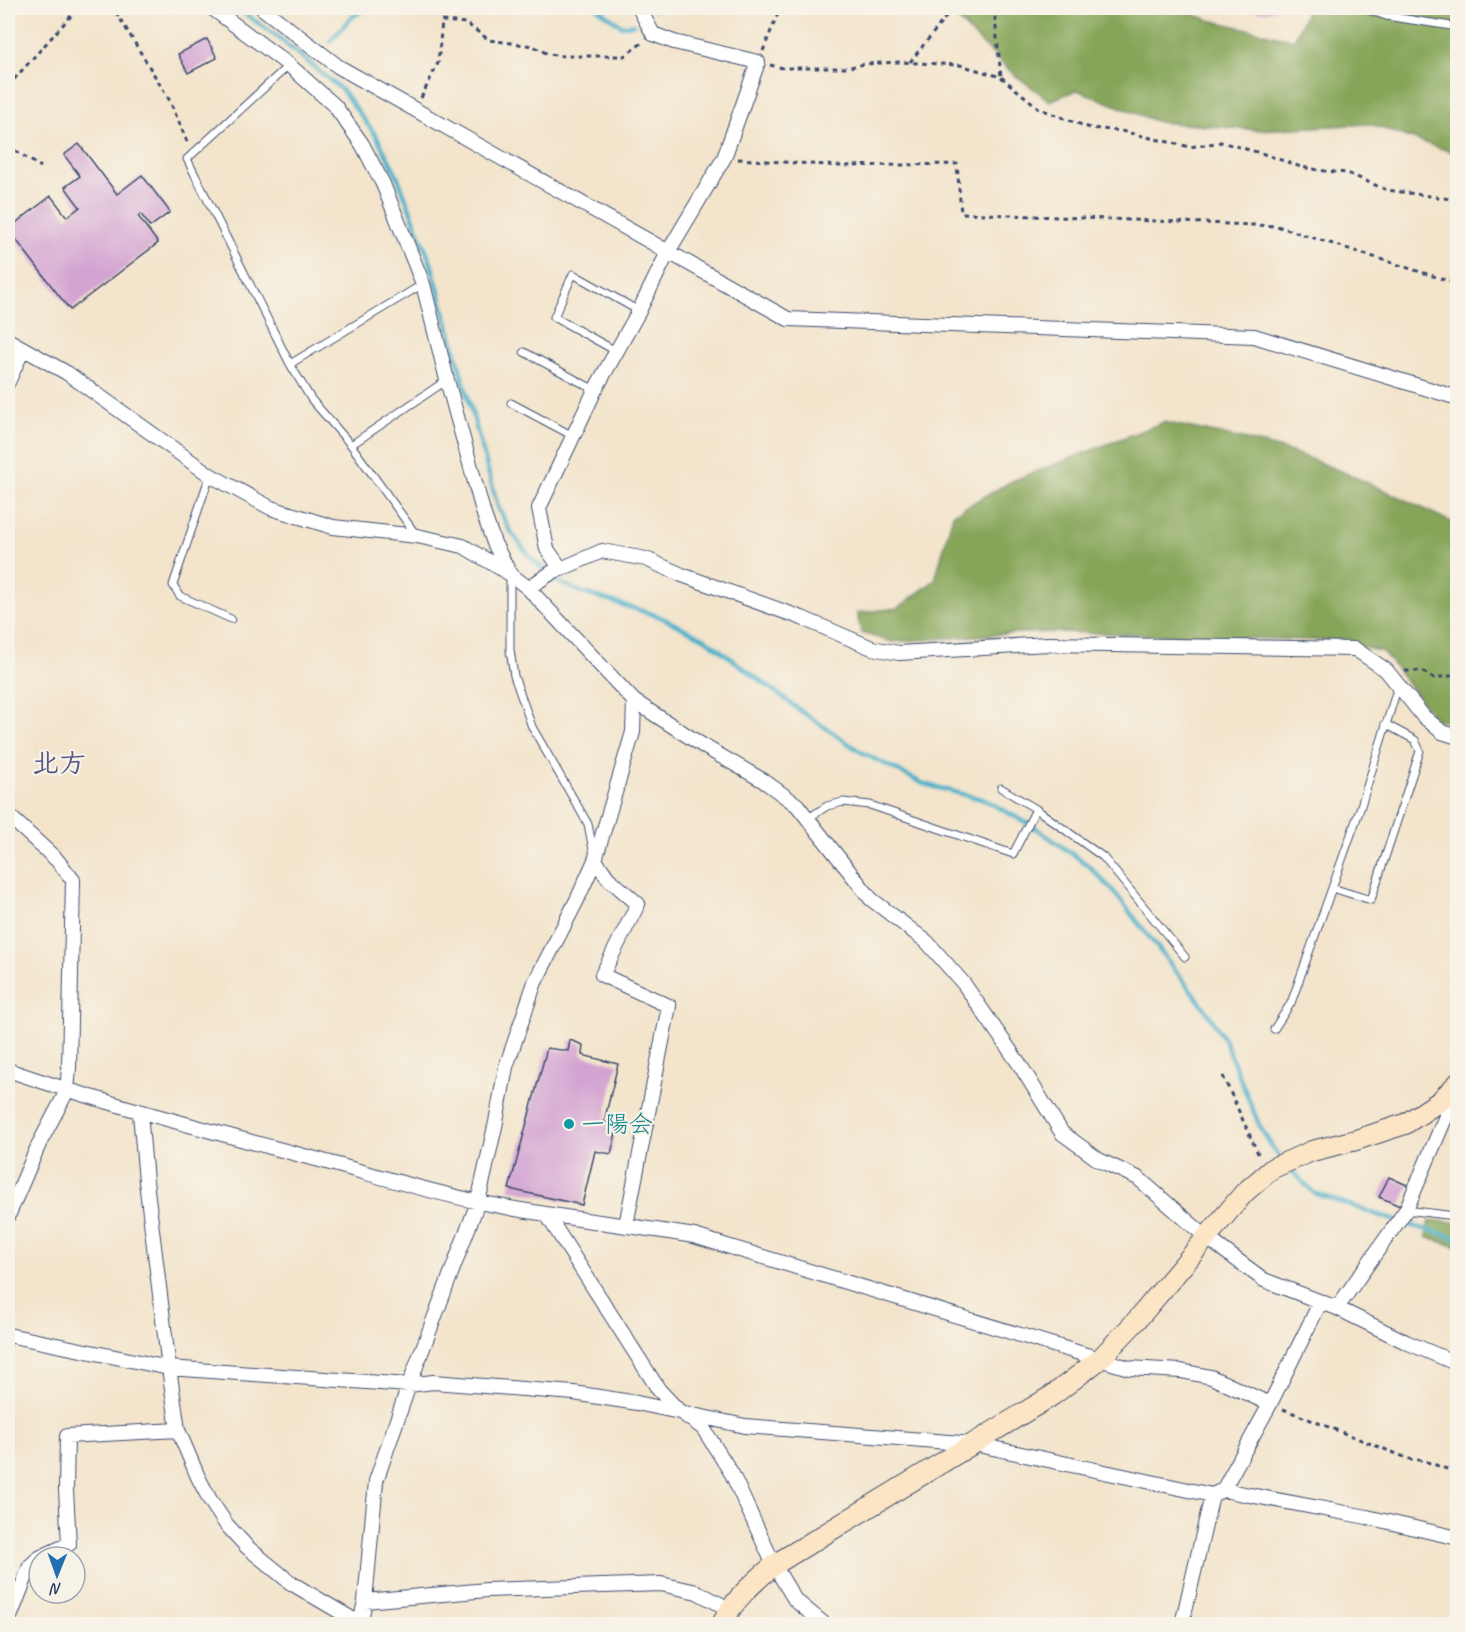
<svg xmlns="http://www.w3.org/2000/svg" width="1465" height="1632" font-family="Caveat,'Klee One',sans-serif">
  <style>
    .forest { fill: #86a559; stroke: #506a5c; stroke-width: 1.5 }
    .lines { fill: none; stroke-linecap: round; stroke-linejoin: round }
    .stream { stroke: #4cb1cb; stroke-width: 4.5 }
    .building { fill: #d3a3d2 }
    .lane-casing { stroke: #3b4a6e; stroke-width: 9 }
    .street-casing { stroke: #3b4a6e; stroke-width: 16 }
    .secondary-casing { stroke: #3b4a6e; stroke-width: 22 }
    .path { stroke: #3b4a6e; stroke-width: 3; stroke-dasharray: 4.5 4.5; stroke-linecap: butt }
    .lane { stroke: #fff; stroke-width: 7 }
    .street { stroke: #fff; stroke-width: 14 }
    .secondary { stroke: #fce5c4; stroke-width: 20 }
    .culture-dot { fill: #0f9aa8; stroke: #f7f3e8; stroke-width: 2 }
    .labels { text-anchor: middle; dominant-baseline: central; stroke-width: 4.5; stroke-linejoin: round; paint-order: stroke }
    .culture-label { font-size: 24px; fill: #0d838f; stroke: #f7f3e8; text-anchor: start }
    .quarter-label { font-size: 27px; font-weight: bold; fill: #5b5887; stroke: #f7f3e8 }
  </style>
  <rect width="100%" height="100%" fill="#f7f3e8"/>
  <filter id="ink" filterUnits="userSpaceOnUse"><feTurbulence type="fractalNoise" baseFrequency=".0167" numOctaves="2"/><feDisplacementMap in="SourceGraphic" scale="12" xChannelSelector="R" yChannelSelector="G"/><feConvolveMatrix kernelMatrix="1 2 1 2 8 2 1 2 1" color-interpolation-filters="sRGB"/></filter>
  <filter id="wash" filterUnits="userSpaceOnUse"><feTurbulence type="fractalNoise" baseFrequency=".008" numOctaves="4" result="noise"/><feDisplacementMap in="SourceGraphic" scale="24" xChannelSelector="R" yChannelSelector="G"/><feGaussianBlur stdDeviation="1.35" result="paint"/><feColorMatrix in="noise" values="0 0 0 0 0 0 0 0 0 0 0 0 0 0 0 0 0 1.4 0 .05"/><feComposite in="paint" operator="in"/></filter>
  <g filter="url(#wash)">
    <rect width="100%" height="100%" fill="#f3e4cb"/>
    <path class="forest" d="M946 8H1176L1209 20 1294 40 1308 8H1457V154L1370 124 1258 130 1158 122 1077 90 1050 101 1012 73Z
      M1164 422C1207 432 1252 439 1294 453 1350 473 1404 499 1457 525V725L1436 719 1383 652 1336 641 1058 632 1019 633 892 642 861 633 857 613 898 608 935 580 953 514 1012 481Z
      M1429 1220 1457 1223V1247L1426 1237Z"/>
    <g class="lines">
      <path class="stream" d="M236 8 274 34 342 90 377 137 396 173 431 263 498 507 509 529 530 557 556 581 581 592 658 616 704 638 801 711 861 752 924 784 985 800 1036 828 1089 866 1114 892 1204 1007 1224 1039 1260 1127 1274 1150 1282 1159
        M597 8 622 26 634 24
        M654 10 656 8
        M330 41 352 17 367 8 483 13 504 10 508 8
        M1289 1168 1314 1193 1405 1224 1447 1235 1458 1240"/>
    </g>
    <g id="blocks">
      <path class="building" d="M1247 8H1278L1267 12H1259Z
        M207 39 217 58 188 73 178 54Z
        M79 144 117 194 142 175 170 212 150 227 141 214 138 216 158 243 70 310 8 229 51 196 67 217 80 207 65 187 80 176 64 155Z
        M570 1040 583 1045 582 1055 618 1064 604 1122 618 1125 611 1154 595 1151 582 1205 509 1189 547 1048 568 1051Z
        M1389 1177 1409 1186 1400 1206 1379 1197Z"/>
    </g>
  </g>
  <g filter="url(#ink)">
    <use href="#blocks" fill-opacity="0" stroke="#3b4a6e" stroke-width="1.5"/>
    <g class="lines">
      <defs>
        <path id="lane" d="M1363 8 1386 16 1458 27
          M289 65 187 159 290 364 311 399 351 445 417 536
          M616 351 554 317 573 274 639 311
          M524 352 595 390
          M290 364 423 284
          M511 403 573 436
          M351 445 447 380
          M210 475 173 585 180 596 231 619
          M510 576V650L514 676 532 727 588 824 594 855
          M1001 788 1036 809 1103 857 1185 957
          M807 819 827 806 843 802 870 805 1013 854 1036 809
          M1332 888 1371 900 1420 751 1415 740 1385 724
          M1274 1029 1291 1003 1332 888 1360 809 1398 686
          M1406 1210 1455 1216 1458 1214"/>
        <path id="street" d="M212 8 289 65 335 106 362 144 383 184 423 284 447 380 484 515 494 543 510 574
          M262 8 339 67 788 319 1254 336 1458 398
          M8 340 67 373 210 475 271 508 333 527 417 536 463 546 510 574 528 588 634 701 705 747 764 781 797 805 871 899 927 942 964 984 1020 1065 1062 1133 1099 1160 1138 1178 1206 1237 1264 1280 1337 1308 1406 1342 1458 1364
          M8 382 23 349
          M561 569 547 549 539 508 595 390 639 311 668 252 724 158 758 62 674 42 653 34 639 8
          M528 588 554 571 561 569 602 551 646 559 682 575 802 618 872 648 899 653 1048 644 1355 649 1386 670 1423 716 1442 732 1458 737
          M8 815 57 860 73 880 69 1068 67 1091 39 1144 8 1216
          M595 860 608 878 638 904 602 975 669 1006 626 1225
          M8 1070C106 1104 207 1130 308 1157 365 1172 422 1190 479 1202 550 1217 623 1224 694 1236L1129 1368 1181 1371 1211 1377 1270 1404
          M140 1113 146 1181 169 1368 178 1430 198 1477 210 1500 226 1524 247 1547 291 1583 359 1623
          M547 1215 659 1390 679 1411 703 1428 732 1474 774 1565 795 1600 824 1624
          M1337 1308 1406 1210 1458 1088
          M8 1335 169 1368 409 1385 433 1382 574 1393 637 1403 745 1426 974 1444 1212 1495 1223 1490 1270 1404 1320 1303
          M1223 1490 1367 1517 1458 1538
          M41 1557 69 1544 66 1490 67 1436 178 1430
          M365 1601 487 1590 661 1584 697 1592 729 1609
          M8 1622 30 1566 39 1558
          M360 1624 365 1601 376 1481 409 1385 478 1202 496 1122 506 1067 535 982 577 900 595 860 633 732 634 701
          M1182 1624 1212 1495"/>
        <path id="secondary" d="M722 1624C733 1600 753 1583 774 1565L1053 1395 1100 1359 1136 1321 1244 1193 1273 1168 1312 1151 1356 1140 1405 1124 1440 1101 1458 1083"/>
      </defs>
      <use href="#lane" class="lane-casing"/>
      <use href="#street" class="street-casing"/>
      <use href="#secondary" class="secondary-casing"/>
      <path class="path" d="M994 8 1001 77
        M116 12 170 101 188 144
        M763 51 780 8
        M910 62 953 8
        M770 65 783 68H845L865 64 898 62 960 65 1001 77 1040 109 1090 128 1121 131 1190 147 1221 142 1264 154 1301 167 1325 171 1347 173 1387 190 1458 200
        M8 86 78 8
        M421 98 438 63 442 21 466 23 489 40 533 46 548 54 564 56H624L642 43
        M8 146 41 167
        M738 159 841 166 957 164 961 213 1277 226 1458 284
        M1405 671H1422L1433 678 1458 675
        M1223 1076 1260 1158
        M1283 1409 1412 1460H1422L1458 1473
        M938 1624 948 1623H1037L1047 1624"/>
      <use href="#lane" class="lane"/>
      <use href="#street" class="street"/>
      <use href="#secondary" class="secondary"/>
    </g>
  </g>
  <circle class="culture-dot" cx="569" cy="1124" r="6"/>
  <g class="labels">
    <g class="culture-label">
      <text x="581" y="1124">一陽会</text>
    </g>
    <g class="quarter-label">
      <text x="59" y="763">北方</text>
    </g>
  </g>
  <rect width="1465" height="1632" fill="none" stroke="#f7f3e8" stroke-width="30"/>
  <g transform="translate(57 1575) rotate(181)"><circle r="28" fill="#f7f3e8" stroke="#9fa5b1" stroke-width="1.5"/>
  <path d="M0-4.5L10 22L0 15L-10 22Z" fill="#1f6fb2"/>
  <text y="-9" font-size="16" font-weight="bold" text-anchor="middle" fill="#1b2f5e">N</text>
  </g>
</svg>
